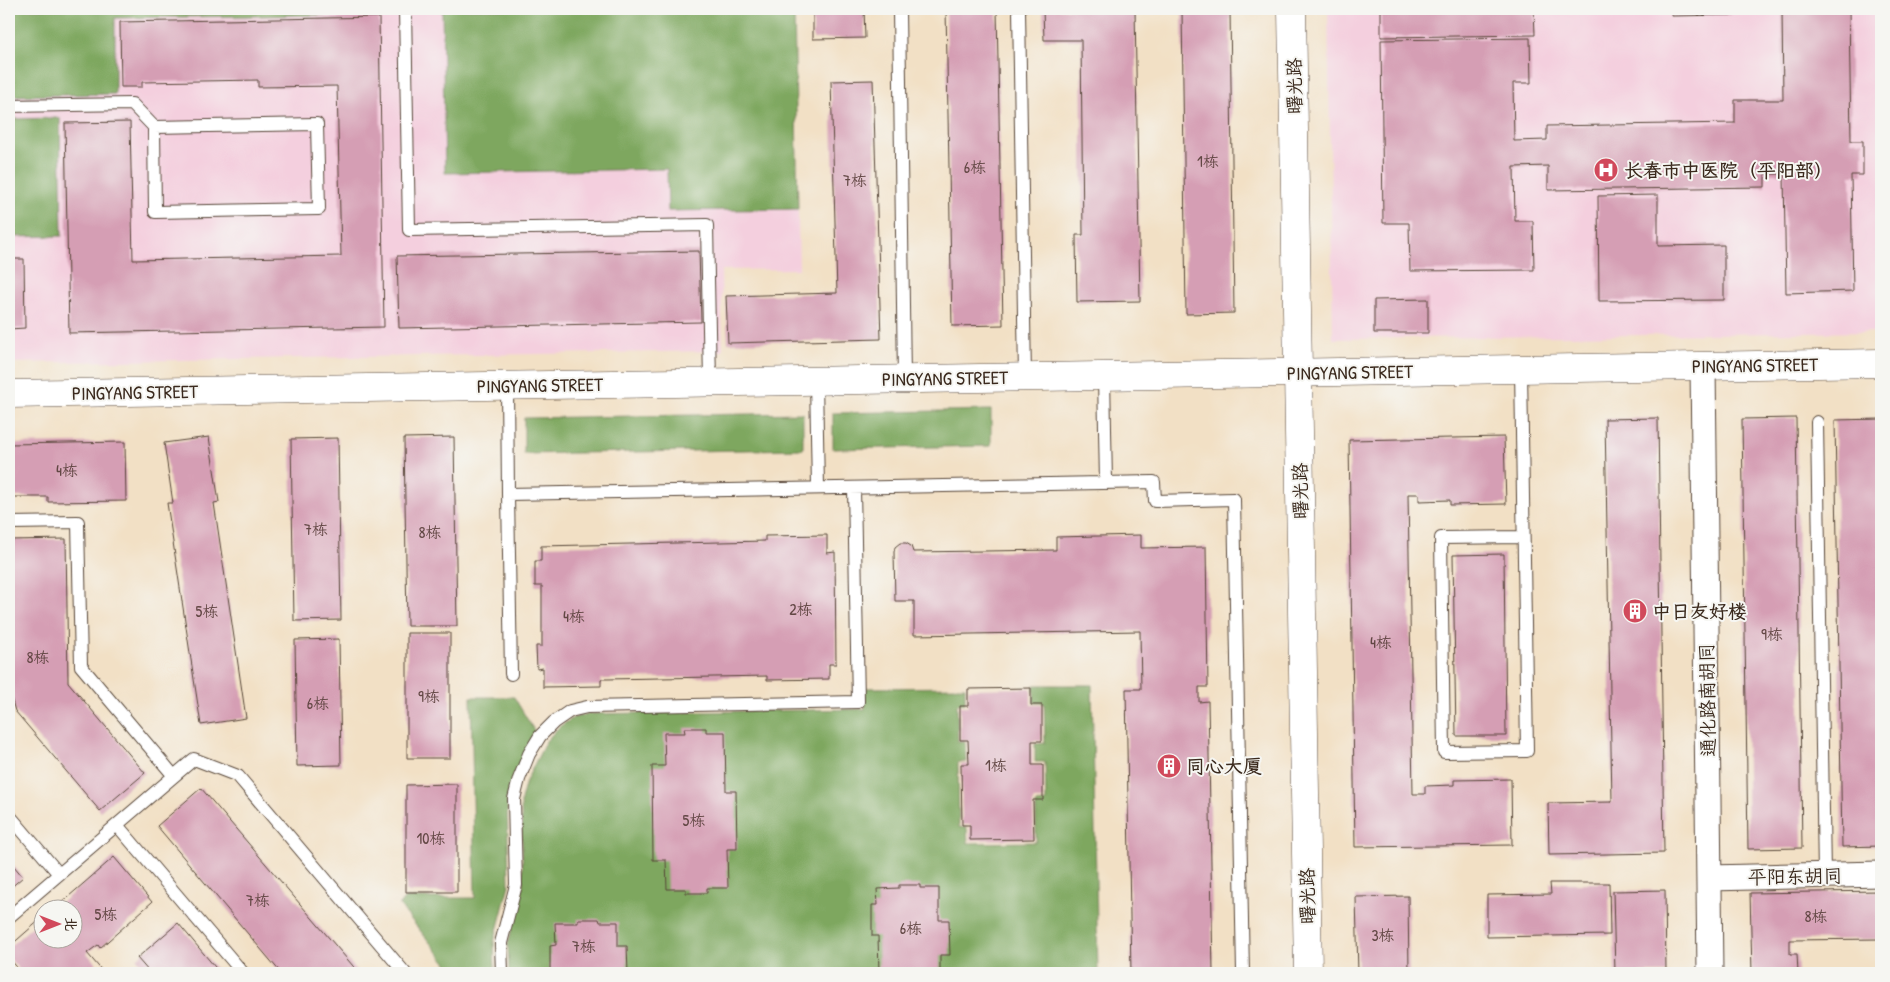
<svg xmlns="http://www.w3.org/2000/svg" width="1890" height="982" font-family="'Patrick Hand','LXGW WenKai TC',sans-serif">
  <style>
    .built { fill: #f4cfde }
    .forest { fill: #7ea75f; stroke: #5c683e }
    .building { fill: #d59eb4 }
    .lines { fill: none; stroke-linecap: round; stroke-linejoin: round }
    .lane-casing { stroke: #564537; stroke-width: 14 }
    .street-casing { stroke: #564537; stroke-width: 27 }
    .secondary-casing { stroke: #564537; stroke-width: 29 }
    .lane { stroke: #fff; stroke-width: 12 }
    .street { stroke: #fff; stroke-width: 25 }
    .secondary { stroke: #fff; stroke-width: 28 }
    .labels { text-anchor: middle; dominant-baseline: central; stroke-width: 4; stroke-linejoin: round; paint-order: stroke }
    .number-label { font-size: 16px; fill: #624744 }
    .street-label { font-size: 19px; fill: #3b2a1e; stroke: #f6f6f2 }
    .poi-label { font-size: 19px; font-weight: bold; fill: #3b2a1e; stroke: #f6f6f2; text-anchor: start }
  </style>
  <rect width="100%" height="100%" fill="#f6f6f2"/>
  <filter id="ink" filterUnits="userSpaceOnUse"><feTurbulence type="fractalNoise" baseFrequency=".02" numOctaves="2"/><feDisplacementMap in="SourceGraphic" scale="10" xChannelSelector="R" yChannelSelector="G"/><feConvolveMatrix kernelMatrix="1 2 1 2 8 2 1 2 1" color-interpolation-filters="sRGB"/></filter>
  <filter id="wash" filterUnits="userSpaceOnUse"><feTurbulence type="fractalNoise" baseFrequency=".0096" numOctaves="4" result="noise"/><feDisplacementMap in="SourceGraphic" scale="20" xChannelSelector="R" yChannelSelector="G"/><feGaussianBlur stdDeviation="1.12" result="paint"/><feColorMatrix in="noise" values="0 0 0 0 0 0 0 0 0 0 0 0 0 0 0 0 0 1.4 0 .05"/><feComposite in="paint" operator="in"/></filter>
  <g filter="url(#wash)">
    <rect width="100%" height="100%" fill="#f2e0c5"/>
    <path class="built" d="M9 9H794L799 269 721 270 723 351 9 363Z
      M1328 9H1881V332L1333 339Z"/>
    <path class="forest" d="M9 9H395V14L115 18V94L9 96Z
      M442 9H794L798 209 668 211 667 169 445 173Z
      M60 118 62 236 9 237V119Z
      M991 410V446L833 449V413Z
      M803 413V449L524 454V418Z
      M1034 685H1092L1098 973H509L508 944 523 886 521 800 526 781 546 741 559 727 573 718 588 714 865 709V688L965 687V703L957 704 958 742H965L966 762H958L959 827 967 828 968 843 1036 842V803L1046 802 1045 762H1035V744L1045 743 1044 703H1034Z
      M471 697H514L535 732 513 776 507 798 509 885 494 942 495 973H455L399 905 405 898H475Z"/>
    <g id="blocks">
      <path class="building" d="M813 9H864L865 38 813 39Z
        M946 9H997L1003 325 952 326Z
        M1043 9H1135L1140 301 1077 302 1076 235H1083L1081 40H1044Z
        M1182 9H1230L1234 313 1186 314Z
        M1381 9H1534L1535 35 1381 37Z
        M1672 9H1731V15L1672 16Z
        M1782 9H1849L1851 141H1863V175H1851L1853 291 1786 293 1784 174H1765V187L1548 190V166L1514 167 1515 221H1533L1534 270 1410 271 1409 223H1383L1381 40 1530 38 1531 83H1513L1514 141 1547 140V126L1735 123V100H1783Z
        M379 17 384 327 69 333 65 123 130 122 133 260 341 256 337 86 258 87V80L142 82V87H121L120 22Z
        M873 80 881 339 728 343 726 296 837 293 831 81Z
        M1658 195V246L1724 245V300L1599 301 1598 196Z
        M699 251 701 322 399 328 397 256Z
        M9 259H24L25 328 9 329Z
        M1428 299V333H1374V300Z
        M1658 418 1664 853 1549 855 1548 803 1612 802 1605 419Z
        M1796 418 1802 848 1748 849 1742 419Z
        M1881 419V846L1842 847 1835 420Z
        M209 437 219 502 214 503 246 718 201 725 167 503H173L164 443Z
        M454 437 457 626H407L404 438Z
        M1504 437 1506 504 1450 505V500L1419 501V494H1408L1413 794H1425V786L1454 785V780L1511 779 1512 845 1355 847 1349 440Z
        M338 438 341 620 294 621 291 439Z
        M125 442 126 501 48 502V497H9V444Z
        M827 535V553L835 552 836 664H829V679L767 680V676L607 679H601V686L543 687V668L537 669 536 646H542V586H535V561H541V546L765 541V536Z
        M1141 535V548L1206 547 1208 687H1199V702L1208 701 1213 973H1131L1126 689H1141L1140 631 914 635V601H895L894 552 895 547 900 543H906L911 546 913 552 1056 550V537Z
        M66 539 68 682 145 773 100 811 15 711 10 694 9 540Z
        M1504 554 1506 736H1456L1453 555Z
        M407 633H450V758H407Z
        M339 639 341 765 297 766 295 640Z
        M1031 688V705H1042V741H1032V765H1043V800H1033L1034 839 970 840V825H962L961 764H969L968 740H960V706H968V689Z
        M684 728H706V732H725L726 791H736L737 849H727L728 888H707V893H686V889H667L666 860H653L652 766H665L664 733H685Z
        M457 784V892H406V785Z
        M201 788 359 973H281L157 826Z
        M114 857 152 902 100 948 98 945 87 953 104 973H22L9 958V947L42 918V940H72V910H53Z
        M9 860 23 877 9 889Z
        M1550 883H1609L1610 935 1487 937V895L1551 894Z
        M899 885H920V888H939V920H949L950 955H940V973H879L878 936H872V905H878L877 889 899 888Z
        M1665 890 1666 973H1615L1613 891Z
        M1881 891V939L1790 940V954H1797L1798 973H1752L1750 893Z
        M1408 896 1409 973H1358L1356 897Z
        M578 919H599L600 922H618V946H627L628 973H550V946L556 945 555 923H578Z
        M178 923 220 973H150L137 958Z"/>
    </g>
  </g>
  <g filter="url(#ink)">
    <use href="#blocks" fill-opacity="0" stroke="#564537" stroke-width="1"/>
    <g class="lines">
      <defs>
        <path id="lane" d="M405 9 409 230 707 225 710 382
          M899 9 904 379
          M1019 9 1025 377
          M9 106 132 104 154 127
          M317 124 319 209 155 212 154 127Z
          M1521 369 1527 751 1444 752 1441 538 1523 537
          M1104 376 1106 483
          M816 380 818 488
          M507 386 508 494 1154 482 1155 501 1234 499 1243 973
          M1817 422 1824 876
          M508 494 511 674
          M9 523 78 522 81 666 174 776
          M9 815 59 874
          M117 825 243 973
          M9 917 194 759 238 776 405 973
          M502 973 501 943 516 885 514 799 519 779 529 754 540 736 554 722 570 711 587 707 858 702 854 488"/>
        <path id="street" d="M1703 366 1710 973
          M1709 878 1881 874"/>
        <path id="secondary" d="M1292 9 1308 973
          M9 394 1881 363"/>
      </defs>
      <use href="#lane" class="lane-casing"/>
      <use href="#street" class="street-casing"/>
      <use href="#secondary" class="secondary-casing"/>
      <use href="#lane" class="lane"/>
      <use href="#street" class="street"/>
      <use href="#secondary" class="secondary"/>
    </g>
  </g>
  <defs>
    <symbol id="hospital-disc" viewBox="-11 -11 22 22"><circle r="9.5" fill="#d1495b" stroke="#f6f6f2"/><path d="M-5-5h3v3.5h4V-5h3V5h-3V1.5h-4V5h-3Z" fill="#fff"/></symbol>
    <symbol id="building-disc" viewBox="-11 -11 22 22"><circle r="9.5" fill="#d1495b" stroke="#f6f6f2"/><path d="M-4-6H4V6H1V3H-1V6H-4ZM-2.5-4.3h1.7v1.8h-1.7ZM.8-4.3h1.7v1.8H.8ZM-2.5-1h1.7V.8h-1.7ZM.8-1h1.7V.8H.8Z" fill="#fff"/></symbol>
  </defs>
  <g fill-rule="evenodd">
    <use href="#hospital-disc" x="1592" y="156" width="28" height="28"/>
    <use href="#building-disc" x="1621" y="597" width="28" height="28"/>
    <use href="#building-disc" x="1155" y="752" width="28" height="28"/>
  </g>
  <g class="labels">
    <g class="number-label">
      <text x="1208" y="161">1栋</text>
      <text x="975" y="167">6栋</text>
      <text x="855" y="180">7栋</text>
      <text x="67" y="470">4栋</text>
      <text x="316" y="529">7栋</text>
      <text x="430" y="532">8栋</text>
      <text x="801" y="609">2栋</text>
      <text x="207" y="611">5栋</text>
      <text x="574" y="616">4栋</text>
      <text x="1772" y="634">9栋</text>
      <text x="1381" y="642">4栋</text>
      <text x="38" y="657">8栋</text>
      <text x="429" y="696">9栋</text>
      <text x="318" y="703">6栋</text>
      <text x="996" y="765">1栋</text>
      <text x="694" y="820">5栋</text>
      <text x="431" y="838">10栋</text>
      <text x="258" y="900">7栋</text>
      <text x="106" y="914">5栋</text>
      <text x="1816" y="916">8栋</text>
      <text x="911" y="928">6栋</text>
      <text x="1383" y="935">3栋</text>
      <text x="584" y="946">7栋</text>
    </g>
    <g class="street-label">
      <text transform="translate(1294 86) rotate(-91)">曙光路</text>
      <text transform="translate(1755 365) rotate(-1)">PINGYANG STREET</text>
      <text transform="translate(1350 372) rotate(-1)">PINGYANG STREET</text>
      <text transform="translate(945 378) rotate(-1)">PINGYANG STREET</text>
      <text transform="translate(540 385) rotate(-1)">PINGYANG STREET</text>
      <text transform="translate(135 392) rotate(-1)">PINGYANG STREET</text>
      <text transform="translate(1300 491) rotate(-91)">曙光路</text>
      <text transform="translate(1707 700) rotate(-91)">通化路南胡同</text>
      <text transform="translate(1795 876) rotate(-1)">平阳东胡同</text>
      <text transform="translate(1307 896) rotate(-91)">曙光路</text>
    </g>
    <g class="poi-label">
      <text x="1624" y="170">长春市中医院（平阳部）</text>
      <text x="1652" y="611">中日友好楼</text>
      <text x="1186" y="766">同心大厦</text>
    </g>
  </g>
  <rect width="1890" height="982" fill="none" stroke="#f6f6f2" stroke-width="30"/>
  <g transform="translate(58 924) rotate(90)"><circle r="24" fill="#f6f6f2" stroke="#aba49d"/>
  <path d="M0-4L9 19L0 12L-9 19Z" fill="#d1495b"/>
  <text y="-8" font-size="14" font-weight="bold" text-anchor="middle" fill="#3b2a1e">北</text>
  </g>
</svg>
